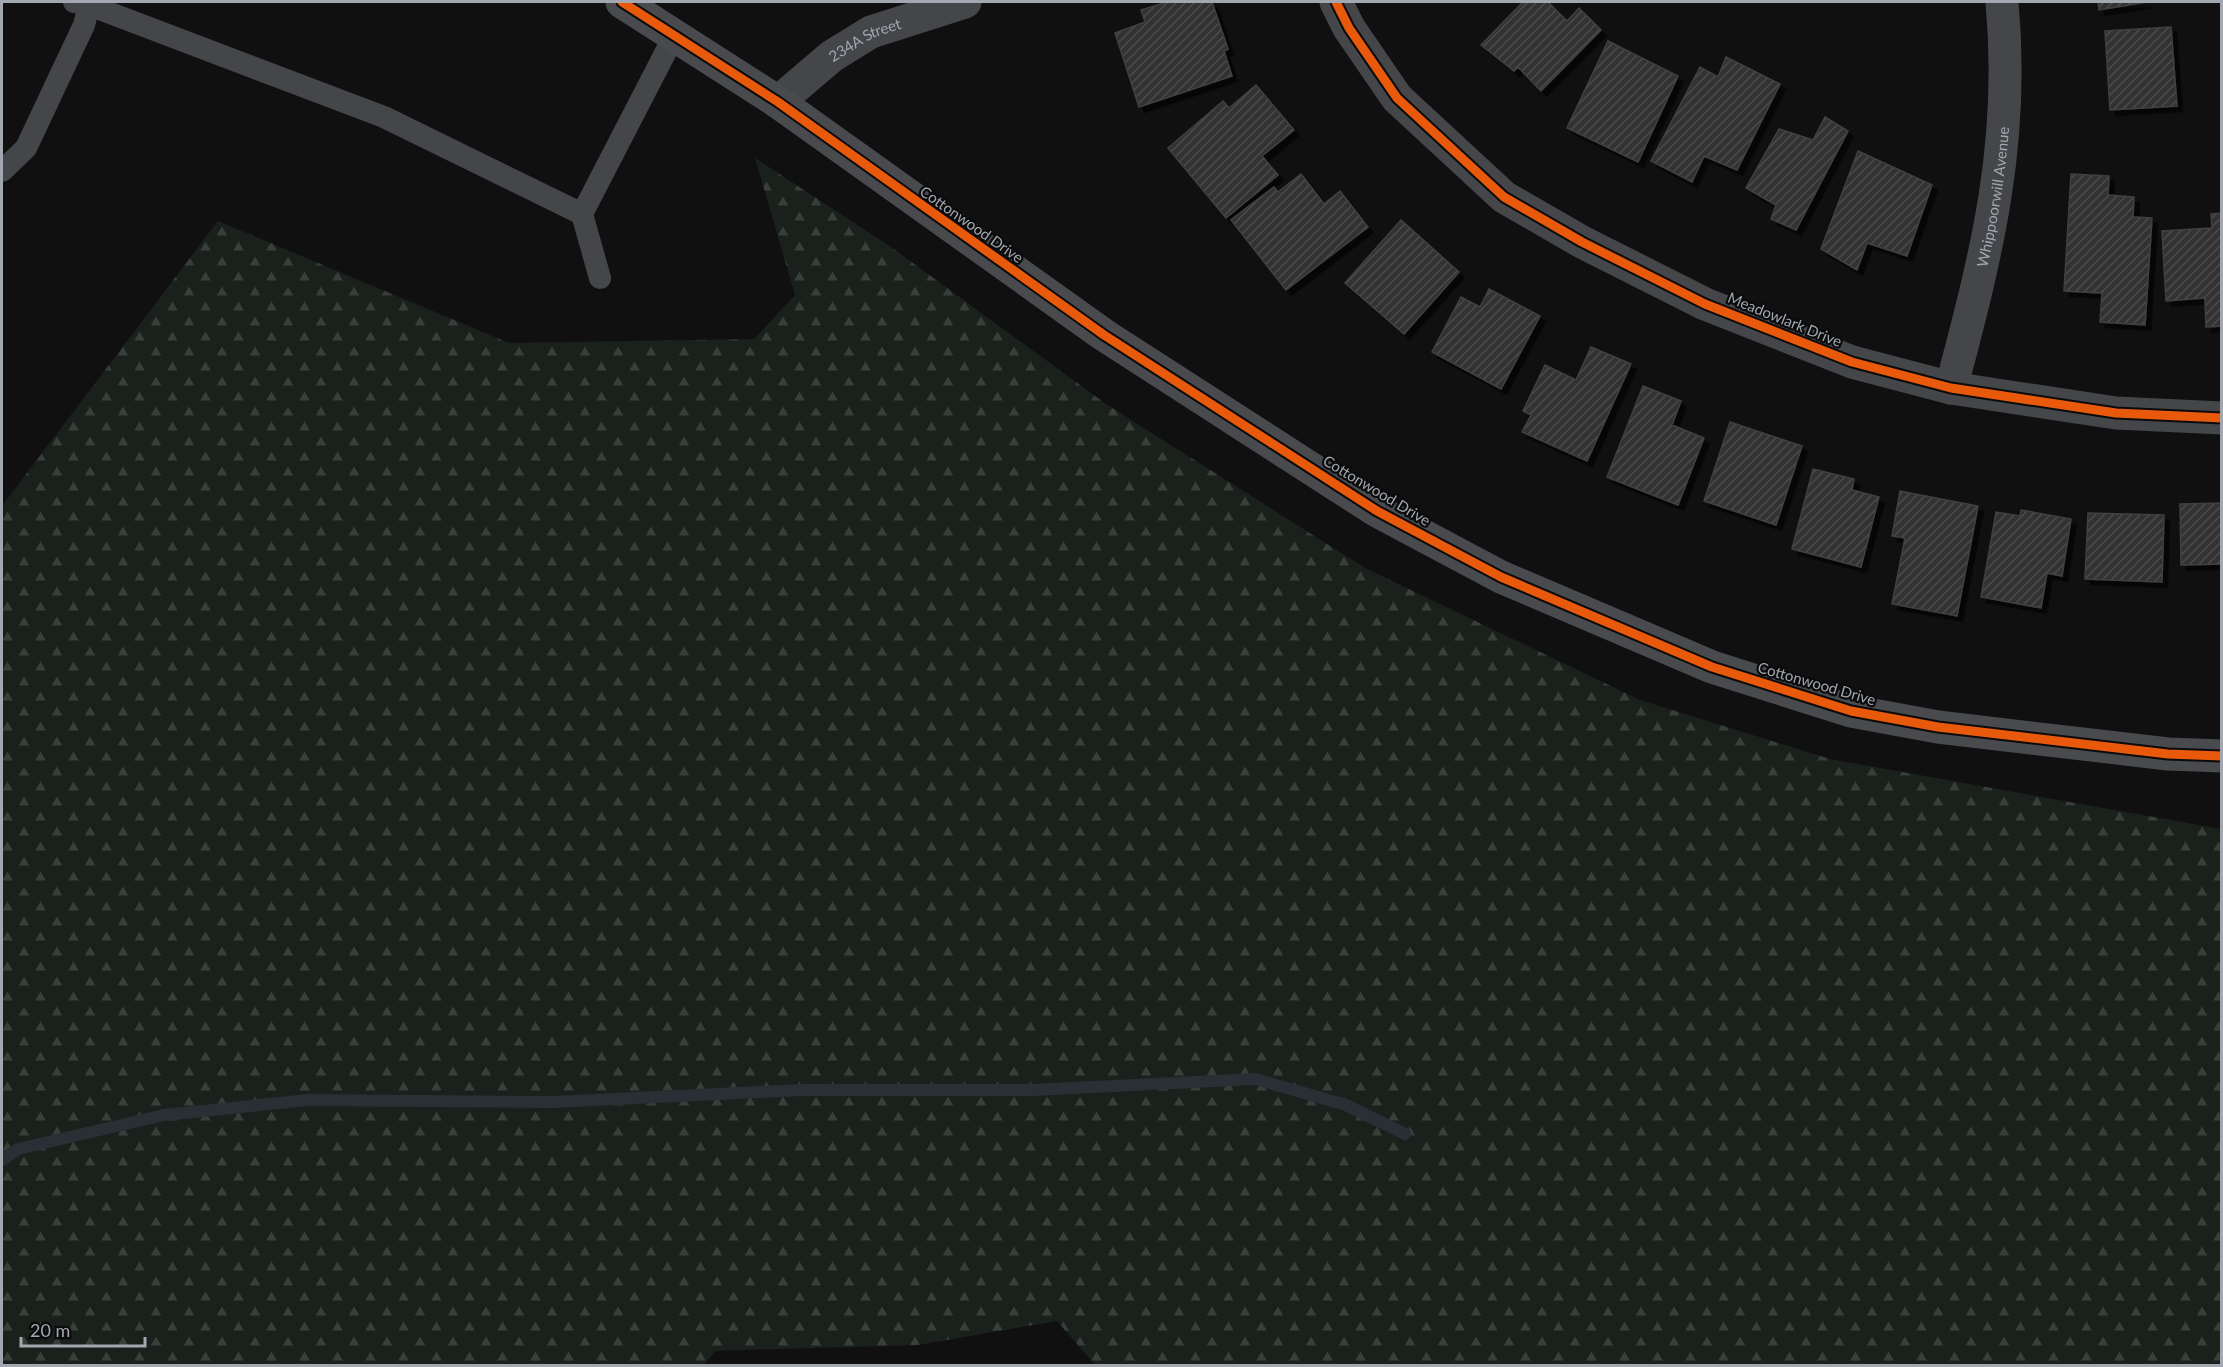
<svg xmlns="http://www.w3.org/2000/svg" width="2223" height="1367" font-family="Lato,sans-serif">
  <style>
    .forest { fill: url(#forest-firs) }
    .lines { fill: none; stroke-linecap: round; stroke-linejoin: round }
    .stream { stroke: #292f34; stroke-width: 12 }
    .building { fill: url(#building-hatch); stroke: #404143; stroke-width: 1.5; filter: url(#shadow) }
    .lane { stroke: #444649; stroke-width: 22 }
    .street { stroke: #444649; stroke-width: 33 }
    .secondary { stroke: #484a4d; stroke-width: 33 }
    .cycleway-casing { stroke: #0b0b0c; stroke-width: 13 }
    .cycleway { stroke: #e8590c; stroke-width: 9 }
    .labels { text-anchor: middle; dominant-baseline: central; stroke-width: 4.5; stroke-linejoin: round; paint-order: stroke }
    .street-label { font-size: 15px; fill: #a2a7b0; stroke: #0b0b0c }
  </style>
  <defs>
    <pattern id="forest-firs" width="22" height="20" patternUnits="userSpaceOnUse" patternTransform="scale(1.5)"><rect width="22" height="20" fill="#1a201b"/><path d="M5 1l3.5 6h-7zM16 11l3.5 6h-7z" fill="#383e3a"/></pattern>
    <pattern id="building-hatch" width="6" height="6" patternUnits="userSpaceOnUse" patternTransform="scale(1.5)"><rect width="6" height="6" fill="#313133"/><path d="M-1 1l2-2M0 6l6-6M5 7l2-2" fill="none" stroke="#4c4c4e"/></pattern>
    <filter id="shadow"><feDropShadow dx="5.5" dy="5.5" stdDeviation="0" flood-color="#0009"/></filter>
  </defs>
  <rect width="100%" height="100%" fill="#101010"/>
  <path class="forest" d="M755 158 891 247 1106 404 1365 568 1640 700 1830 759 2221 829V1365L1096 1366 1057 1321 918 1345 715 1351 703 1366 2 1365V506L218 221 509 343 754 339 795 295Z"/>
  <g class="lines">
    <path class="stream" d="M2 1160 18 1149 164 1115 308 1100 554 1102 802 1090H1033L1255 1079 1346 1105 1405 1134"/>
  </g>
  <path class="building" d="M1167 2H1212L1228 49 1224 51 1232 76 1139 107 1115 33 1145 22 1141 10Z
    M1523 2H1548L1567 21 1579 8 1601 30 1541 91 1518 67 1514 71 1481 45Z
    M2098 2H2147L2099 10Z
    M2171 27 2177 106 2110 110 2105 31Z
    M1608 41 1678 76 1638 162 1567 128Z
    M1726 57 1780 84 1737 170 1704 156 1692 182 1651 161 1700 67 1718 77Z
    M1256 85 1294 130 1262 156 1278 175 1226 218 1168 148 1223 101 1229 108Z
    M1825 117 1848 131 1796 230 1771 219 1776 205 1746 188 1779 129 1813 140Z
    M1858 151 1932 185 1907 256 1867 243 1857 270 1821 249Z
    M1301 174 1324 204 1340 191 1368 227 1286 290 1231 220 1274 187 1278 192Z
    M2071 174 2109 176 2108 195 2134 197 2133 217 2152 218 2145 325 2100 322 2102 293 2064 291Z
    M2222 213V326L2206 327 2205 298 2166 301 2162 231 2212 228 2211 214Z
    M1401 220 1459 272 1404 334 1345 283Z
    M1489 289 1540 316 1501 389 1432 352 1461 297 1480 307Z
    M1591 347 1631 364 1587 461 1522 432 1531 415 1523 411 1545 365 1576 380Z
    M1643 386 1681 401 1672 425 1704 438 1678 505 1607 477Z
    M1730 422 1802 446 1776 525 1704 501Z
    M1813 469 1854 479 1852 490 1879 497 1861 567 1792 549Z
    M1900 491 1978 506 1957 616 1892 604 1905 538 1892 536Z
    M2222 503V564L2181 565 2180 504Z
    M2021 510 2071 519 2062 576 2047 573 2041 608 1981 597 1996 512 2020 516Z
    M2088 513 2164 515 2162 582 2085 579Z"/>
  <g class="lines">
    <path class="lane" d="M74 2 89 5 384 117 582 214
      M2 171 26 148 84 25 90 2
      M600 278 582 214 675 34"/>
    <g class="street">
      <path d="M1336 2 1349 28 1397 98 1504 197 1582 242 1705 304 1852 362 1951 388 2116 413 2222 418"/>
      <path id="s1" d="M778 102 832 56 871 32 965 2"/>
      <path id="s2" d="M1951 388C1987 253 2015 143 2002 2"/>
    </g>
    <path class="secondary" d="M622 2 778 102 1104 335 1377 511 1501 577 1712 667 1851 711 1938 727 2168 754 2222 756"/>
    <defs>
      <path id="cycleway" d="M622 2 778 102 1104 335 1377 511 1501 577 1712 667 1851 711 1938 727 2168 754 2222 756
        M1336 2 1349 28 1397 98 1504 197 1582 242 1705 304 1852 362 1951 388 2116 413 2222 418"/>
    </defs>
    <use href="#cycleway" class="cycleway-casing"/>
    <use href="#cycleway" class="cycleway"/>
  </g>
  <g class="labels">
    <g class="street-label">
      <text stroke="none"><textPath href="#s1" startOffset="108">234A Street</textPath></text>
      <text stroke="none"><textPath href="#s2" startOffset="196">Whippoorwill Avenue</textPath></text>
      <text transform="translate(972 224) rotate(35)">Cottonwood Drive</text>
      <text transform="translate(1785 319) rotate(22)">Meadowlark Drive</text>
      <text transform="translate(1377 490) rotate(31)">Cottonwood Drive</text>
      <text transform="translate(1817 683) rotate(16)">Cottonwood Drive</text>
    </g>
  </g>
  <rect width="2223" height="1367" fill="none" stroke="#a2a7b0" stroke-width="6"/>
  <path d="M21 1337v9h124v-9" fill="none" stroke="#a2a7b0" stroke-width="3"/>
  <text x="30" y="1337" font-size="18" fill="#a2a7b0" stroke="#0b0b0c" stroke-width="4.5" paint-order="stroke">20 m</text>
</svg>
